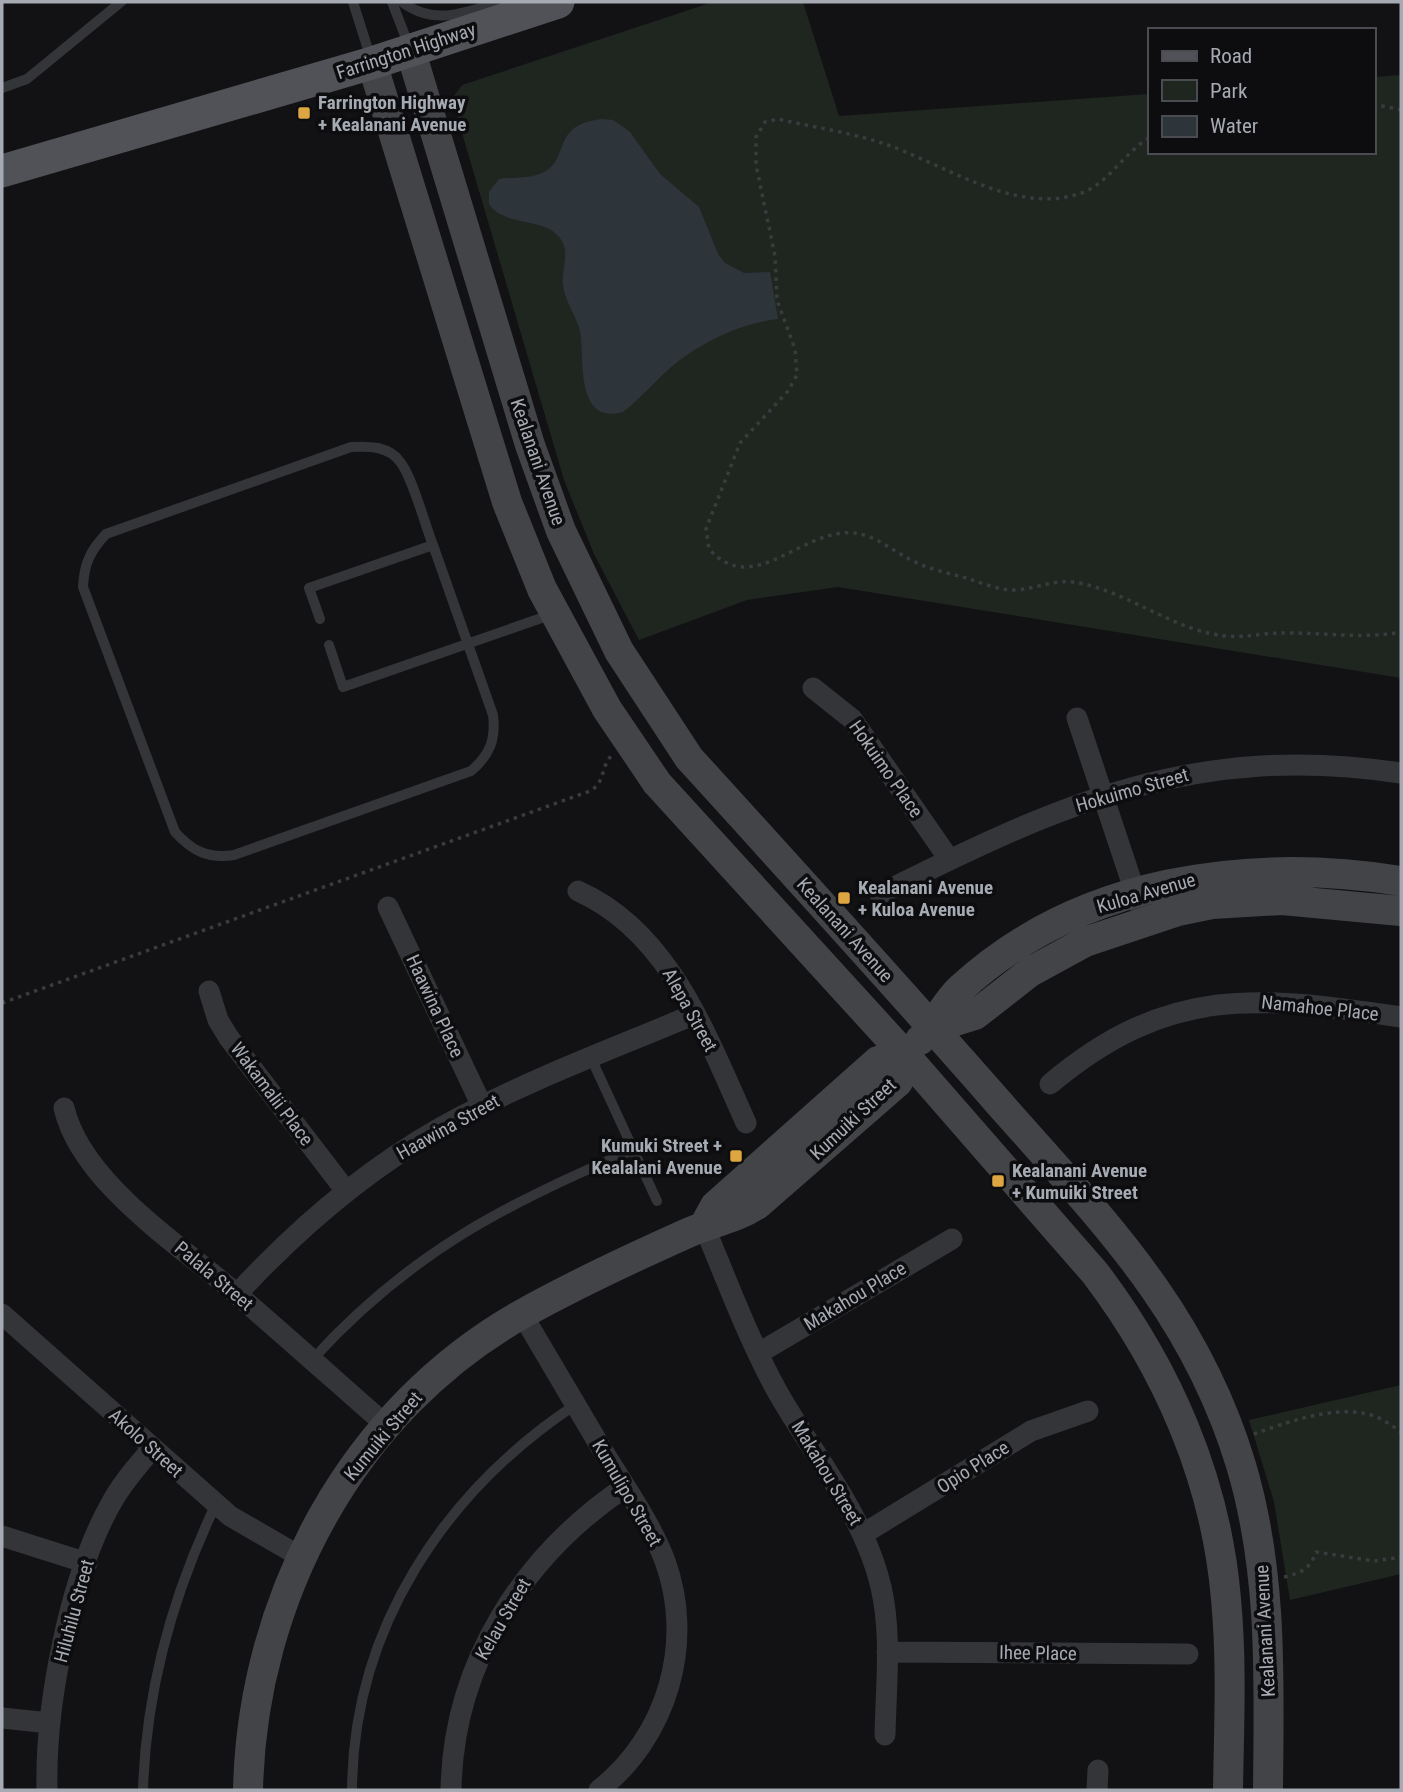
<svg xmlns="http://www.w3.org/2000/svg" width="1403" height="1792" font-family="'Roboto Condensed',sans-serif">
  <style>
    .green { fill: #1f2620 }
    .water { fill: #2d353b }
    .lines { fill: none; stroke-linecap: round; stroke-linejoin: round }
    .path { stroke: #3a3b3f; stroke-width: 3.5; stroke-dasharray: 3.5 5; stroke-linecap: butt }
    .lane { stroke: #343538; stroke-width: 10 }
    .street { stroke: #343538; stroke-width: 21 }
    .secondary { stroke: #424448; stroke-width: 30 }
    .primary { stroke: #505257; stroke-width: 33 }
    .poi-dot { fill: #dea640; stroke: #0d0d0f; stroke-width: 2.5 }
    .labels { text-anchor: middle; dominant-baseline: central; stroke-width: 7; stroke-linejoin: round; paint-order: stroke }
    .street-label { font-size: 19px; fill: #a5aab3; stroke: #0d0d0f }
    .poi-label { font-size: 19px; font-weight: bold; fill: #a5aab3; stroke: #0d0d0f; text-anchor: start }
  </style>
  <rect width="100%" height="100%" fill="#121214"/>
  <path class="green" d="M713 2H803L839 116 1149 94V152H1373V77L1401 75V678L838 587 747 600 639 640 594 554 564 480 452 99 462 85Z
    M1401 1385V1574L1290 1600 1274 1502 1249 1420Z"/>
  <path class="water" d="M602 119 613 120 630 132 660 174 699 207 718 254 725 263 744 273 770 272 778 319C741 323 699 343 670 368 654 382 640 399 623 412 574 426 585 355 580 331 576 315 565 302 563 285 561 272 569 256 563 243 550 215 506 229 489 204V192L499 179C513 177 531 179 544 172 571 158 550 125 602 119Z"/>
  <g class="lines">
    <path class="path" d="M1373 104 1401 110
      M1149 138C1125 152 1110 181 1084 192 1018 218 943 163 882 143 848 132 812 127 778 119L765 122 756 137V165L775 256 777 300 795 349 797 375 788 391 740 443 706 529 709 549C754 599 801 528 854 533 875 535 893 551 911 560 928 569 948 573 966 578 982 583 1000 591 1017 590 1040 588 1056 578 1079 583 1120 591 1157 617 1197 630 1239 643 1252 632 1291 633 1327 633 1364 639 1401 632
      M2 1003 590 791C606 782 600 767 612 755
      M1254 1434C1288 1422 1331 1406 1367 1414 1379 1416 1391 1425 1401 1432
      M1284 1577C1301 1573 1310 1569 1316 1552L1374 1561 1401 1557"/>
    <path class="lane" d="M353 2 371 59
      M392 2 409 46
      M402 2C434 26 464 13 499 2
      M2 88 27 79 121 2
      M320 619 309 588 433 545 493 715C496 739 490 755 471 771L234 855C208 859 192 851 175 832L83 587C84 564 90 551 106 534L351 447C369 446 390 446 401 463 413 479 425 525 433 545
      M329 645 343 687 553 614
      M591 1058 657 1201
      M312 1360C407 1255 504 1204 633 1150
      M143 1790C146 1689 172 1596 216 1504
      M352 1790C353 1629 444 1492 575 1405"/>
    <path class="street" d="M813 688 852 719 949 859
      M1077 718 1139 904
      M578 891C670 932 707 1037 746 1123
      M880 894C1060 804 1195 742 1401 773
      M388 907 482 1106
      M209 991 218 1020 229 1038 346 1191
      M1050 1084C1169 984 1258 996 1401 1017
      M64 1108C82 1184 182 1246 239 1296 289 1339 338 1383 387 1426
      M704 1226C727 1281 748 1338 777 1391 813 1455 864 1514 881 1587 892 1634 886 1686 885 1735
      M237 1294C298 1228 364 1171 442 1127 522 1082 610 1050 695 1014
      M2 1314 230 1516 301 1557
      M522 1314C548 1358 574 1402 600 1446 622 1483 650 1521 665 1561 695 1643 667 1737 599 1790
      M759 1353 952 1239
      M863 1534 1031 1431 1088 1411
      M2 1536 87 1563
      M887 1652 1188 1654
      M2 1718 50 1723
      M47 1790C45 1705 70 1574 113 1500 124 1481 138 1465 152 1449
      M451 1790C453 1664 523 1556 625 1487
      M1097 1790 1098 1770"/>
    <path class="secondary" d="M410 49 530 445 561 531 619 651 689 758C790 869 892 981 991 1094 1096 1214 1193 1306 1241 1465 1273 1572 1269 1680 1268 1790
      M372 63 507 502 542 589 607 709 657 783 905 1055 1095 1273C1167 1368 1216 1479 1226 1599 1232 1662 1229 1727 1228 1790
      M933 1028 975 1015 1030 972 1085 942 1178 911 1212 904 1282 900 1401 911
      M920 1040C936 1025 944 1004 960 989 1079 879 1247 857 1401 881
      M704 1226 715 1206 878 1061 905 1055
      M248 1790C252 1598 353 1408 524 1313 578 1283 634 1257 690 1232 713 1222 737 1218 758 1204L898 1082 905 1055"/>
    <path class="primary" d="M2 171 372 63 558 2"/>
  </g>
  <g class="poi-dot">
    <rect x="297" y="106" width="14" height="14" rx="3.5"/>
    <rect x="837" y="891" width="14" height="14" rx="3.5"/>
    <rect x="729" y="1149" width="14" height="14" rx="3.5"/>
    <rect x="991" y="1174" width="14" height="14" rx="3.5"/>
  </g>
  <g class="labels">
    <g class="street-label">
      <text transform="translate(406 51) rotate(-18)">Farrington Highway</text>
      <text transform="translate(538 462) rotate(71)">Kealanani Avenue</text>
      <text transform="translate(886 769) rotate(55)">Hokuimo Place</text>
      <text transform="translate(1132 790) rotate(-16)">Hokuimo Street</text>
      <text transform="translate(1146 893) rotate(-16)">Kuloa Avenue</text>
      <text transform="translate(845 930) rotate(48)">Kealanani Avenue</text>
      <text transform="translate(435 1006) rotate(65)">Haawina Place</text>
      <text transform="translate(1320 1008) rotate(6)">Namahoe Place</text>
      <text transform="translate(690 1010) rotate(61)">Alepa Street</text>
      <text transform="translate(272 1094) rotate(53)">Wakamalii Place</text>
      <text transform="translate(853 1119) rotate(-43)">Kumuiki Street</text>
      <text transform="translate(448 1127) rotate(-29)">Haawina Street</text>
      <text transform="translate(214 1276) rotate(40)">Palala Street</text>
      <text transform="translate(855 1296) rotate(-31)">Makahou Place</text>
      <text transform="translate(383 1436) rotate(-50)">Kumuiki Street</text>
      <text transform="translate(146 1443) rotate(42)">Akolo Street</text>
      <text transform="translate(973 1467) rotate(-32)">Opio Place</text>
      <text transform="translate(827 1473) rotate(59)">Makahou Street</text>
      <text transform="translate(627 1493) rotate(60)">Kumulipo Street</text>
      <text transform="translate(74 1611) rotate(-75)">Hiluhilu Street</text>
      <text transform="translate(503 1619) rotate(-60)">Kelau Street</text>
      <text transform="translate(1265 1631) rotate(-93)">Kealanani Avenue</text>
      <text transform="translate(1038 1653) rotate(1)">Ihee Place</text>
    </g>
    <g class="poi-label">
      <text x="318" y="102">Farrington Highway<tspan x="318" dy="22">+ Kealanani Avenue</tspan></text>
      <text x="858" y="887">Kealanani Avenue<tspan x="858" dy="22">+ Kuloa Avenue</tspan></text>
      <text x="722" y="1145" text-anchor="end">Kumuki Street +<tspan x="722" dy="22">Kealalani Avenue</tspan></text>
      <text x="1012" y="1170">Kealanani Avenue<tspan x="1012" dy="22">+ Kumuiki Street</tspan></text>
    </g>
  </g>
  <rect width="1403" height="1792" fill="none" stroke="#a5aab3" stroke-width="7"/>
  <rect x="1148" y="28" width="228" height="126" fill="#0d0d0f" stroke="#4a4c51" stroke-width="2"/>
  <rect x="1162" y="51" width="35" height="10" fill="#505257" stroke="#4a4c51" stroke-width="2"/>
  <text x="1210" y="63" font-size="21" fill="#a5aab3">Road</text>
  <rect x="1162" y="80" width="35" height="21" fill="#1f2620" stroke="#4a4c51" stroke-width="2"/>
  <text x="1210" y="98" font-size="21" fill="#a5aab3">Park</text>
  <rect x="1162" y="116" width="35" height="21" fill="#2d353b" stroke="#4a4c51" stroke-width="2"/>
  <text x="1210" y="133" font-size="21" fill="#a5aab3">Water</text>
</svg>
